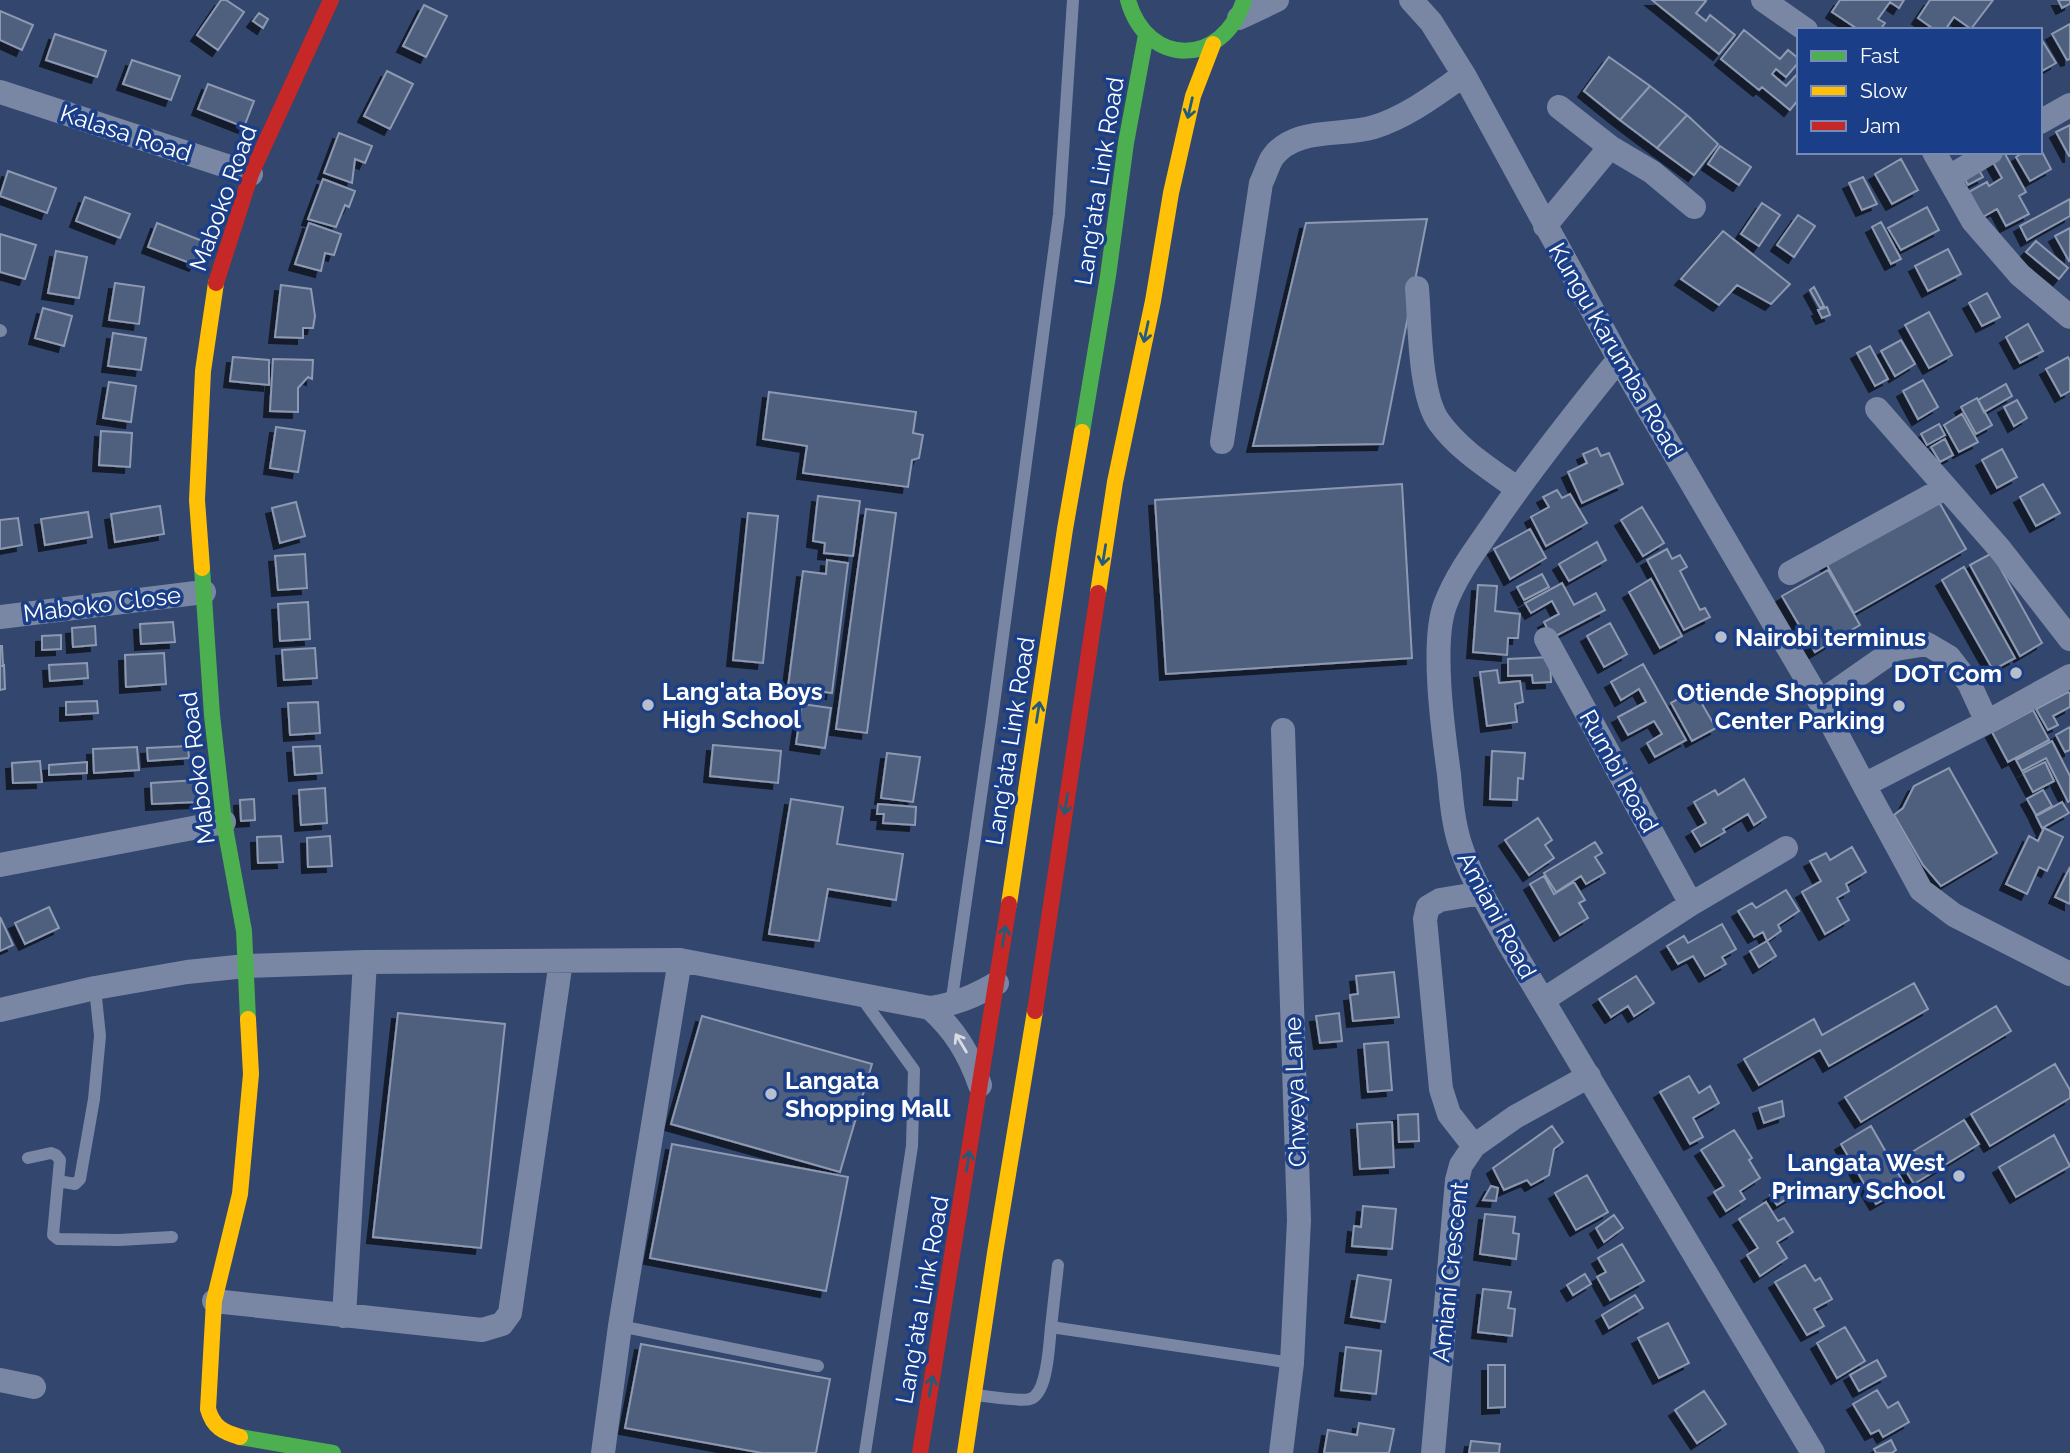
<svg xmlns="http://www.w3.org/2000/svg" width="2070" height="1453" font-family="Raleway,sans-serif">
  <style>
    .building { fill: #4f5f7e; stroke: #8d99b1; stroke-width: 2; filter: url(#shadow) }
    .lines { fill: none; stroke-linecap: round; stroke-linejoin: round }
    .lane { stroke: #7987a4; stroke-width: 12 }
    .street { stroke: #7987a4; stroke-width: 24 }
    .fast { stroke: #4caf50; stroke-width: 16 }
    .slow { stroke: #ffc107; stroke-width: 16 }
    .jam { stroke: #c62828; stroke-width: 16 }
    .oneway { stroke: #265a79 }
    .oneway2 { stroke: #d7dbe4 }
    .poi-dot { fill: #b7becc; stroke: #1a3e87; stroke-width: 2.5 }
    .labels { text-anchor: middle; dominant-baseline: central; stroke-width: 7; stroke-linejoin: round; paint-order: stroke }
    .street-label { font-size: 24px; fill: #fff; stroke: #1a3e87 }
    .poi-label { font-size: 24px; font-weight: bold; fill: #fff; stroke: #1a3e87; text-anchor: start }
  </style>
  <defs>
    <filter id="shadow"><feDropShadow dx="-6" dy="6" stdDeviation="0" flood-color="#0009"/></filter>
  </defs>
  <rect width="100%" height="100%" fill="#32466e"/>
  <path class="building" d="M221 0H226L244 12 218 50 197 35Z
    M1652 0H1704L1706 1 1696 13 1706 21 1710 15 1735 35 1719 54Z
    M1840 0H1904L1899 8 1890 2 1878 19 1885 23 1880 30H1859L1832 12Z
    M1930 0H1993L1971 29 1954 17 1945 30H1935L1918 18Z
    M2058 0H2070V4L2062 8Z
    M424 5 447 16 426 57 403 46Z
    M0 11 33 25 22 50 0 40Z
    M259 13 268 19 263 28 253 21Z
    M2070 24V59L2067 60 2052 34Z
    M1744 30 1780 59 1788 50 1799 59V62L1786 77 1776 69 1772 74 1786 86 1799 72V99L1790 110 1762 87 1759 90 1721 59Z
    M55 34 106 51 97 77 46 60Z
    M2040 37 2056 63 2040 72Z
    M1609 57 1650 86 1620 120 1584 91Z
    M132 60 180 76 171 100 123 84Z
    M387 71 413 84 390 129 364 116Z
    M208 84 254 101 244 127 198 109Z
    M1650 86 1687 115 1657 148 1620 120Z
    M1687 115 1718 144 1694 175 1657 148Z
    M2070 125V156H2069L2056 132Z
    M339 133 372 146 365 163 355 159 352 183 324 173Z
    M1720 146 1751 167 1739 185 1708 164Z
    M2040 148 2051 169 2030 181 2016 157 2024 152H2040Z
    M2000 152H2004L2026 192 2019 196 2029 214 2006 226 1997 209 1983 217 1969 192 1987 182 1989 186 2002 178 1990 157Z
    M1901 159 1918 190 1892 204 1875 174Z
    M1976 165 1983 177 1968 185 1962 174Z
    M8 171 56 188 47 213 0 196Z
    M1863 177 1877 204 1862 210 1849 183Z
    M323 179 355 191 349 207 345 205 336 227 308 219Z
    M85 197 130 214 120 238 76 221Z
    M2070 199V216L2027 240 2020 226Z
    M1762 203 1780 215 1759 246 1741 234Z
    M1927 207 1939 230 1901 250 1888 228Z
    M1798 215 1815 226 1794 257 1777 245Z
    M1427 219 1383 444 1253 446 1306 223Z
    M1881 222 1901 259 1891 264 1872 227Z
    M157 223 205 242 195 265 148 247Z
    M309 223 341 234 334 255 325 253 321 271 295 264Z
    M2070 228V260L2069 261 2055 236Z
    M1723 231 1790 284 1771 304 1737 285 1719 305 1681 279Z
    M0 234 36 245 25 279 0 272Z
    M2036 241 2068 268 2059 279 2026 252Z
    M1948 249 1961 274 1928 291 1915 266Z
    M56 251 87 257 79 298 48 293Z
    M115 283 144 287 139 324 109 320Z
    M281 285 311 289 315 316 313 328H303V338L275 337Z
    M1814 287 1824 306 1820 308 1810 290Z
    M1987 293 2000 317 1982 326 1969 303Z
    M1827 307 1830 315 1822 318 1818 310Z
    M43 308 72 316 64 346 35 338Z
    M1929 312 1952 355 1929 368 1905 325Z
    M2028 324 2043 351 2020 363 2006 337Z
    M113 333 146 338 141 370 108 366Z
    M1901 340 1915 364 1895 376 1881 351Z
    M1870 346 1888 379 1875 386 1857 353Z
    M233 357 269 360V385L230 381Z
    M2068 357 2070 361V391L2061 396 2046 369Z
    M273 359 313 360 312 379 308 377 298 388V412L270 411Z
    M1923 380 1938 407 1918 419 1903 391Z
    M109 382 136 386 131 422 103 418Z
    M2006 384 2012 396 1984 412 1978 400Z
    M769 392 916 412 913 433 923 435 919 458 912 460 908 487 803 473 807 446 763 439Z
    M1977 398 1992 425 1976 434 1961 407Z
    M2017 400 2027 418 2014 426 2004 407Z
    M1962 414 1978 442 1959 452 1944 425Z
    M1939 424 1945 435 1927 445 1921 434Z
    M276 427 305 431 298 472 270 468Z
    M101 431 132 433 130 467 99 465Z
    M1945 439 1953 455 1940 462 1931 447Z
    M1597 448 1601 456 1609 453 1623 484 1582 503 1568 472 1587 463 1583 454Z
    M2002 449 2017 477 1997 488 1982 460Z
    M1402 484 1412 658 1166 674 1155 500Z
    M2043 484 2060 513 2036 526 2020 497Z
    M1557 490 1562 498 1570 494 1587 523 1546 546 1531 517 1549 507 1543 497Z
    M818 496 860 501 853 556 824 553 825 543 813 541Z
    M296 502 305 536 280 543 272 508Z
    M1939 502 1966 549 1854 613 1827 565Z
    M160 506 164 534 115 542 111 514Z
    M1642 507 1664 543 1643 556 1621 520Z
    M866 509 896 513 867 733 836 729Z
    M88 512 92 537 45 545 41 519Z
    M748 513 778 516 763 663 733 660Z
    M18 518 22 545 0 549V520Z
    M1530 529 1546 558 1510 579 1494 549Z
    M1597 542 1606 560 1569 581 1559 564Z
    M1667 549 1672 559 1680 555 1687 567 1680 571 1700 610 1705 608 1710 617 1684 630 1647 560Z
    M1992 553 2042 643 2020 656 1970 565Z
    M305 554 307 588 278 590 275 556Z
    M827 560 848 563 832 693 788 687 803 571 826 574Z
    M1964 567 2015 658 1993 670 1942 580Z
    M1828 570 1860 625 1815 652 1782 596Z
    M1542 574 1549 587 1524 600 1517 587Z
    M1651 579 1682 636 1660 648 1629 592Z
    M1562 583 1574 605 1596 593 1605 610 1552 638 1544 622 1559 614 1552 601 1531 613 1525 603Z
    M1478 585 1497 586 1495 611 1520 614 1518 638H1508L1507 655 1473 652Z
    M308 602 310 639 280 641 278 604Z
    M173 622 175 642 141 644 140 624Z
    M1610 623 1627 654 1604 667 1587 636Z
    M95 626 96 645 73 647 72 628Z
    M61 635V649L42 650V636Z
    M0 646H2L3 666H0Z
    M315 648 317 678 284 680 282 650Z
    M164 653 166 684 126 687 125 655Z
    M1550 657 1551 682 1533 683 1532 675 1508 676V659Z
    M87 663 88 678 50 681 49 665Z
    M1643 664 1686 740 1655 757 1647 743 1662 734 1654 721 1628 735 1618 717 1646 702 1639 689 1621 700 1611 682Z
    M4 665 5 689 0 690V666Z
    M1497 670 1499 683 1520 681 1523 702 1515 704 1517 722 1487 726 1480 672Z
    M1694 690 1716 728 1692 741 1671 703Z
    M2068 692 2070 694V707L2053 716 2058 725 2048 730 2036 709Z
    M97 701 98 713 66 715V702Z
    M318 702 320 733 290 735 288 703Z
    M802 704 831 708 825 748 796 744Z
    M2033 710 2049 740 2008 762 1992 732Z
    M2070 727V750L2065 752 2056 735Z
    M2052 741 2070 776V801L2068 802 2046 758 2022 771 2016 760Z
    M713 745 781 751 778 783 710 776Z
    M188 746 189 758 148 761 147 748Z
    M320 746 322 773 295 775 293 747Z
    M137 747 139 770 94 773 93 749Z
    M1492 751 1525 753 1523 779 1518 778 1517 800 1490 799Z
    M887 753 920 757 913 802 881 798Z
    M40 761 42 782 13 783 12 763Z
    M87 762V773L49 775V765Z
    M2045 762 2054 781 2033 792 2023 773Z
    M1949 768 1997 853 1941 886 1923 865 1894 815 1903 808 1914 786Z
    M1744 779 1766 817 1754 825 1748 814 1723 829 1725 832 1701 846 1692 831 1706 823 1694 802 1715 790 1718 795Z
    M197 780 198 802 152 804 151 783Z
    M325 788 327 823 301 825 299 790Z
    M2043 790 2052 806 2036 815 2027 799Z
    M254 799 255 820 241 821 240 800Z
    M791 799 843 807 837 844 903 854 896 900 828 889 819 941 769 934Z
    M2062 802 2069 813 2042 828 2036 816Z
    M878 804 916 807 915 825 883 823 884 814H877Z
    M1538 818 1552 840 1545 845 1554 858 1529 875 1505 840Z
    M2044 828 2063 837 2047 871 2039 867 2027 894 2006 884 2029 836 2038 841Z
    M281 836 283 862 258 863 257 837Z
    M330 836 332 866 308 867 307 838Z
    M1595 842 1602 853 1595 857 1605 873 1586 884 1581 876 1556 892 1544 873Z
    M1852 847 1866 872 1846 884 1849 891 1837 898 1849 920 1825 934 1802 892 1821 881 1810 861 1826 853 1830 860Z
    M2070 867V904L2055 897Z
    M1544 876 1554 894 1574 882 1585 900 1579 903 1588 918 1560 935 1530 884Z
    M1786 890 1799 911 1778 925 1781 931 1767 941 1763 932 1754 937 1738 911 1752 903 1756 908Z
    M49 907 59 928 25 944 15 923Z
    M0 917 13 945 0 951Z
    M1722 924 1736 949 1722 957 1726 964 1705 976 1693 956 1678 964 1667 946 1684 936 1688 943Z
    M1767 941 1776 956 1759 967 1750 951Z
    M1394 972 1399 1017 1353 1021 1350 995 1358 994 1356 976Z
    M1636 976 1654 1003 1634 1016 1628 1006 1611 1017 1599 999Z
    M1914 983 1928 1009 1829 1066 1820 1050 1759 1085 1744 1059 1814 1019 1822 1035Z
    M1996 1006 2011 1031 1861 1122 1845 1097Z
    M398 1013 505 1024 481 1248 373 1237Z
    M1339 1013 1342 1041 1320 1043 1316 1016Z
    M702 1016 872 1064 840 1172 671 1124Z
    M1388 1042 1392 1090 1368 1092 1364 1044Z
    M2055 1064 2070 1090V1098L1990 1146 1971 1114Z
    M1689 1076 1699 1093 1710 1086 1719 1103 1693 1118 1703 1137 1690 1144 1660 1092Z
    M1782 1101 1784 1116 1764 1123 1759 1108Z
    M1418 1114 1419 1141 1399 1142 1398 1115Z
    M1964 1120 1979 1144 1914 1184 1899 1160Z
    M1392 1122 1394 1167 1360 1169 1357 1124Z
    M1552 1126 1563 1142 1554 1149 1549 1175 1531 1185 1527 1180 1504 1190 1493 1168Z
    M1871 1126 1906 1187 1876 1204 1841 1144Z
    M1734 1130 1752 1158 1749 1160 1760 1178 1740 1191 1745 1199 1726 1211 1714 1192 1724 1186 1701 1150Z
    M2054 1135 2070 1166 2016 1197 1999 1167Z
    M672 1144 848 1177 826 1291 650 1258Z
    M1587 1175 1608 1212 1576 1230 1555 1193Z
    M1787 1185 1793 1195 1777 1205 1770 1195Z
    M1491 1186 1498 1188 1496 1201 1483 1200Z
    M1766 1202 1778 1221 1784 1218 1793 1232 1777 1242 1787 1258 1760 1276 1747 1255 1758 1248 1739 1219Z
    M1363 1206 1396 1209 1392 1249 1352 1246 1354 1226 1361 1227Z
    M1485 1214 1515 1217 1513 1233 1519 1234 1516 1259 1480 1254Z
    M1614 1215 1623 1228 1604 1242 1596 1228Z
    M1622 1244 1644 1281 1610 1300 1597 1277 1606 1272 1598 1258Z
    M1805 1265 1815 1281 1820 1278 1832 1299 1814 1309 1824 1326 1807 1335 1775 1282Z
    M1585 1274 1591 1284 1573 1295 1567 1285Z
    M1358 1275 1391 1280 1385 1322 1351 1317Z
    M1483 1289 1511 1292 1508 1308 1515 1309 1512 1336 1478 1332Z
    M1635 1295 1643 1308 1609 1328 1602 1315Z
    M1668 1323 1689 1363 1659 1378 1638 1338Z
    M1845 1327 1865 1361 1837 1378 1817 1343Z
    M641 1344 830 1379 816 1453H762L625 1428Z
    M1346 1347 1381 1351 1376 1394 1341 1390Z
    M1877 1360 1886 1376 1859 1391 1850 1375Z
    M1488 1365H1505V1407L1488 1408Z
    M1877 1390 1888 1408 1898 1402 1909 1422 1883 1437 1879 1430 1871 1434 1853 1404Z
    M1704 1391 1726 1424 1697 1443 1675 1410Z
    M1359 1423 1394 1429 1389 1453H1324L1328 1430 1357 1435Z
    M1891 1440 1896 1450 1892 1453H1876L1874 1449Z
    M1471 1441 1500 1444 1499 1453H1469Z"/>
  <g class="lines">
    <path class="lane" d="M0 330 1 331
      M861 997 914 1070 912 1146 865 1453
      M951 1005 992 719 1059 214 1073 0
      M28 1158 51 1153 56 1155 60 1160 53 1235 58 1239 119 1240 172 1237
      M58 1181 75 1184 80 1179 94 1099 100 1036 95 988
      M620 1326 818 1366
      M1051 1327 1058 1265
      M975 1395C987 1396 1020 1402 1030 1399 1048 1394 1049 1344 1051 1327L1292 1363"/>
    <path class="street" d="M1411 0 1431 22 1464 75 1619 359 1820 702 1864 785 1987 722 2070 676
      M1763 0 1806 30
      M1239 18 1277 0
      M0 92 251 174
      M1559 107 1610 147
      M2040 122 2070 105
      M1934 152 1973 221 2020 275 2070 317
      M1949 177 1991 152
      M1545 226 1610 147 1652 172 1694 207
      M1417 288C1420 322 1419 395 1439 422 1459 450 1490 469 1518 489
      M1619 359C1576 412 1533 466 1494 523 1476 549 1456 575 1445 605 1431 643 1443 731 1449 774 1451 797 1453 824 1461 847 1472 880 1492 911 1508 942L1813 1453
      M1877 409 1999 548 2070 639
      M1222 442 1261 183C1265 175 1268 165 1272 158 1294 126 1342 137 1374 127 1407 117 1435 95 1464 75
      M1790 573 1945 488
      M0 617 204 592
      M1546 639 1691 904
      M1820 702 1896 649 1927 644 1949 657 1969 683 1987 722
      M1864 785 1921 890 1954 915 2070 974
      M0 865 224 822
      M1543 1000 1691 904 1786 848
      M930 1008C955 1030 969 1054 980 1085
      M0 1010 95 988 187 972 246 966 365 962 680 960 930 1008C956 1004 975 996 997 983
      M1474 1146 1449 1114 1441 1089 1425 919 1428 907 1440 900 1482 893
      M214 1301 482 1330 502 1324 510 1313 561 961
      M344 1316 365 962
      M0 1380 34 1387
      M603 1453 620 1326 680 960
      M1281 1453 1292 1363 1299 1220 1283 730
      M1433 1453 1457 1180 1461 1165 1474 1146 1515 1117 1589 1076"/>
    <path class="fast" d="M1128 0C1147 68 1223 67 1244 0
      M1082 432 1108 276 1126 143 1146 35
      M202 568 212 715 224 822 244 931 248 1019
      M240 1437 333 1453"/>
    <path class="slow" d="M202 568 197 500 203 371 216 283
      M1098 593 1115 482 1153 301 1171 193 1193 96 1213 44
      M1009 904 1065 529 1082 432
      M240 1437C223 1432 213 1427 208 1409L214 1301 240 1194 251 1074 248 1019
      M965 1453 995 1253 1035 1011"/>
    <path class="jam" d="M216 283 251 174 331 0
      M1035 1011 1098 593
      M920 1453 1009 904"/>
  </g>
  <defs><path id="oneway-shaft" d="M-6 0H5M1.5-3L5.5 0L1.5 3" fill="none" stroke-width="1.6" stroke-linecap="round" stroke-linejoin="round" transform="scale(1.75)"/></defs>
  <g class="oneway">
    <use href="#oneway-shaft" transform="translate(1190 108) rotate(103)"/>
    <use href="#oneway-shaft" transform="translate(1146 332) rotate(102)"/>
    <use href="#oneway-shaft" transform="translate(1104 555) rotate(99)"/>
    <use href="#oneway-shaft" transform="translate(1038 712) rotate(-81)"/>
    <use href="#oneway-shaft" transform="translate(1066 804) rotate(99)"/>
    <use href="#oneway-shaft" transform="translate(1004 936) rotate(-81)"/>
    <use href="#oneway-shaft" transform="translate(968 1161) rotate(-81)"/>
    <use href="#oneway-shaft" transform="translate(931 1386) rotate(-80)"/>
  </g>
  <use class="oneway2" href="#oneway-shaft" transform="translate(961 1043) rotate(-121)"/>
  <g class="poi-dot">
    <circle cx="1721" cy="637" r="7"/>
    <circle cx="2016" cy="673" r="7"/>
    <circle cx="648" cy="705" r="7"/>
    <circle cx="1899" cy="706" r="7"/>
    <circle cx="771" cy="1094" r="7"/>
    <circle cx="1959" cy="1176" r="7"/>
  </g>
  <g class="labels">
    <g class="street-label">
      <text transform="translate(126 133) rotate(18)">Kalasa Road</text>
      <text transform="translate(1099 181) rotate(-81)">Lang'ata Link Road</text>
      <text transform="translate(223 198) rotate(-70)">Maboko Road</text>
      <text transform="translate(1616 350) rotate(60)">Kungu Karumba Road</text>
      <text transform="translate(102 604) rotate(-7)">Maboko Close</text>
      <text transform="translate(1010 741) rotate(-81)">Lang'ata Link Road</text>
      <text transform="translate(197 768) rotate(-97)">Maboko Road</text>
      <text transform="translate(1619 771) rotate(61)">Rumbi Road</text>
      <text transform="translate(1497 915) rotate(62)">Amiani Road</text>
      <text transform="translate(1295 1092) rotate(-92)">Chweya Lane</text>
      <text transform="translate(1450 1272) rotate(-84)">Amiani Crescent</text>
      <text transform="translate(922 1300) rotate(-80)">Lang'ata Link Road</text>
    </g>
    <g class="poi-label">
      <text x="1735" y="637">Nairobi terminus</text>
      <text x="2002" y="673" text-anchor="end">DOT Com</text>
      <text x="662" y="691">Lang'ata Boys<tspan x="662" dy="28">High School</tspan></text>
      <text x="1885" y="692" text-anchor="end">Otiende Shopping<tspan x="1885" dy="28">Center Parking</tspan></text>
      <text x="785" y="1080">Langata<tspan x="785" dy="28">Shopping Mall</tspan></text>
      <text x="1945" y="1162" text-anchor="end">Langata West<tspan x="1945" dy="28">Primary School</tspan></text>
    </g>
  </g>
  <rect x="1797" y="28" width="245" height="126" fill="#1a3e87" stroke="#768bb7" stroke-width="2"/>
  <rect x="1811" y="51" width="35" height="10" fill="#4caf50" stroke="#768bb7" stroke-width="2"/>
  <text x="1860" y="63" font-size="21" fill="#ffffff">Fast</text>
  <rect x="1811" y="86" width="35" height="10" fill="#ffc107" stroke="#768bb7" stroke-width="2"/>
  <text x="1860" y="98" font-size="21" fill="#ffffff">Slow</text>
  <rect x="1811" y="121" width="35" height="10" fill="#c62828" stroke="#768bb7" stroke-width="2"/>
  <text x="1860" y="133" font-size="21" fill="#ffffff">Jam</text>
</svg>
